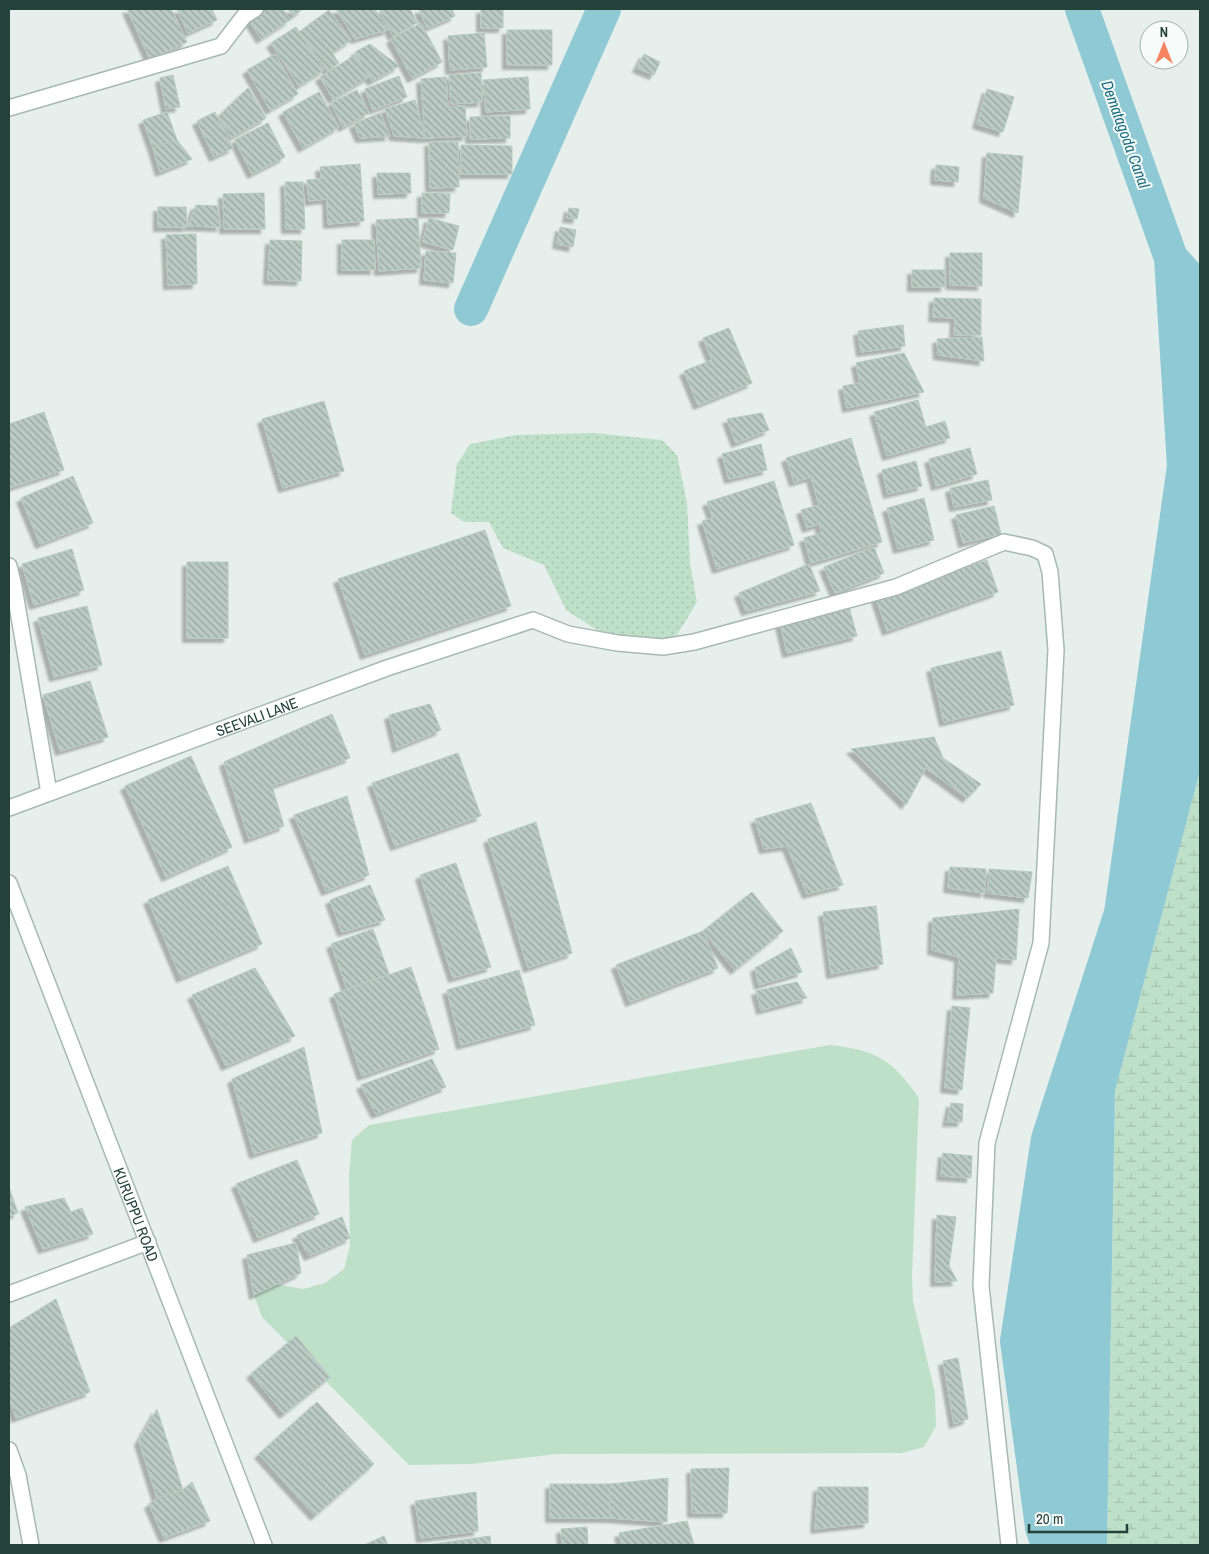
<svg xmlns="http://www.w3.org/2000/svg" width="1209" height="1554" font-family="'Archivo Narrow',sans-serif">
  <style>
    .grass { fill: url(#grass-dots) }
    .wetland { fill: url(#wetland-marsh) }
    .garden { fill: #bfe0c8 }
    .water { fill: #8ec9d4 }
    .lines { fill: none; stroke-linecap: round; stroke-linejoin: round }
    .canal { stroke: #8ec9d4; stroke-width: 34 }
    .building { fill: url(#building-back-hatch); stroke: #b8c9c2; filter: url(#shadow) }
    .minor-casing { stroke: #a8b8b2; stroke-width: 18 }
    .minor { stroke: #fff; stroke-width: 15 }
    .labels { text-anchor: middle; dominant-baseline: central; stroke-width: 4; stroke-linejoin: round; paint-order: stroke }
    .street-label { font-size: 15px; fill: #24423a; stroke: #f7fbf9 }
    .water-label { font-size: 16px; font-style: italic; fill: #1c6f80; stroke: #f7fbf9 }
  </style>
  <defs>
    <pattern id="grass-dots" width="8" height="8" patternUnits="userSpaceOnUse" patternTransform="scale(1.25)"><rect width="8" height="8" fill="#bfe0c8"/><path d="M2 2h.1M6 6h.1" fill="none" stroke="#a4c1ad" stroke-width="1.8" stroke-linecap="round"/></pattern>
    <pattern id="wetland-marsh" width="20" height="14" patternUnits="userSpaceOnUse" patternTransform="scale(1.25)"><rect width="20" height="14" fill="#bfe0c8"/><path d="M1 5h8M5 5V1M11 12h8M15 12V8" fill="none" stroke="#a4c1ad"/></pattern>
    <pattern id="building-back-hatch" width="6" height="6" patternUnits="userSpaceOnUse" patternTransform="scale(1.25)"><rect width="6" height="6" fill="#bbcac4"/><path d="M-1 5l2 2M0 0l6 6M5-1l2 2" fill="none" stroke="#98a6a0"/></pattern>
    <filter id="shadow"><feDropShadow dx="-4.5" dy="4.5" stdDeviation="1" flood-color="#0004"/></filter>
  </defs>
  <rect width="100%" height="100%" fill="#e6efeb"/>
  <path class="grass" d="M594 433 662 440 677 455 687 503 690 563 697 602 674 640 617 643 566 610 544 565 503 548 489 522H464L451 513 457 464 470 444 516 435Z"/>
  <path class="wetland" d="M1200 771V1545H1107L1115 1091Z"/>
  <path class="garden" d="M830 1045C876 1050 893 1060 919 1098L912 1277 913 1301 935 1393 936 1426 924 1447 902 1453 557 1454 471 1464 409 1465 262 1317 254 1295 269 1283 303 1289 325 1283 344 1269 350 1246 349 1175 352 1140 369 1125Z"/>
  <path class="water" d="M1171 258 1200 290V771L1115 1091 1107 1545H1048L1042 1527 1017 1341 1048 1139 1121 913 1184 466Z"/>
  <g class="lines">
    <path class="canal" d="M1171 258 1200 290
      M471 309 604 9
      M1048 1545 1042 1527 1017 1341 1048 1139 1121 913 1184 466 1171 258 1082 9"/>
  </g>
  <path class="building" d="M127 9H171L187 42 150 59Z
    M177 9H212L217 20 188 33Z
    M265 9H283L290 20 261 39 249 19Z
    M288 9H303L293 16Z
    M336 9H375L388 30 355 39Z
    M379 9H410L417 23 393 36Z
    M419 9H452L455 16 427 28Z
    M481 9H503V28H481Z
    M329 10 351 40 332 53 339 63 328 71 299 32Z
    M421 23 442 62 412 78 391 39Z
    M296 27 324 70 299 86 271 43Z
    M507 30H552V65H507Z
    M484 33 487 67 450 70 448 36Z
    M370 44 399 66 372 81 355 52Z
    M275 54 298 94 270 110 247 70Z
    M644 54 660 62 654 75 637 68Z
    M355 55 369 77 333 99 320 77Z
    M481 73 482 102 451 104 449 75Z
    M173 75 180 107 166 109 160 78Z
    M399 76 407 97 373 110 365 89Z
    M446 77 448 107 465 106 467 136 425 138 421 79Z
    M528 77 530 109 486 112 483 80Z
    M248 88 266 118 231 138 219 116Z
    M987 89 1014 97 1003 132 977 124Z
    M357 90 369 113 343 127 331 103Z
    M319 92 339 127 303 148 283 112Z
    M415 100 425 138 394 136 385 109Z
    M167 112 177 140 153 148 143 120Z
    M215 112 233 148 214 157 197 121Z
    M380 113 390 136 360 138 354 124Z
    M510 116V138L470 139V117Z
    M268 123 285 157 252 174 235 140Z
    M177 140 192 159 160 172 153 148Z
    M429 142H458L459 187 430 188Z
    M461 145 512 146V174H461Z
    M987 153 1023 156 1018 213 984 198Z
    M360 164 364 221 328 224 327 199 309 201 307 180 321 179 320 167Z
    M936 165 959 167 958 182 935 180Z
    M377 173H410L411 193 378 194Z
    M285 182H303L305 229H286Z
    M264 193 265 229H224L223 194Z
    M422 193 450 194 449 213H422Z
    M196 205 217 206 221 227 188 226Z
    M158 207H186L187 227H158Z
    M569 208 579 209 577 219 567 218Z
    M418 218 421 268 379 271 376 220Z
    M429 218 459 226 453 250 423 242Z
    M560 227 576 230 573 247 557 244Z
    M196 234 197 284 168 285 166 235Z
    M270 240 302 241 301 281 268 280Z
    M342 240H374L375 270H342Z
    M426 251 456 253 453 283 424 280Z
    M950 253H982V286L950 285Z
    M912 270H945V287H912Z
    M934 298 981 299V335H954L955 318 933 317Z
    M903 325 905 346 861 352 858 331Z
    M729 328 752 383 698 405 684 371 712 360 703 338Z
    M982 337 984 361 938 355 937 339Z
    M904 353 924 392 847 408 843 386 860 383 856 363Z
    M918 400 926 427 945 421 950 438 887 456 874 412Z
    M324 401 344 471 283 488 262 419Z
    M44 412 64 470 9 488V424Z
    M762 413 769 430 736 443 727 419Z
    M851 438 882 542 811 563 804 538 822 533 819 524 807 528 801 510 819 505 811 477 794 482 786 458Z
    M761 444 767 470 729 479 722 454Z
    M970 448 977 474 936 486 929 459Z
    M916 461 922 486 888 494 882 470Z
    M73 476 93 523 40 544 21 498Z
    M988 480 992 500 954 507 950 488Z
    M774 481 794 545 717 569 702 521 713 518 707 502Z
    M924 498 934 540 898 549 887 508Z
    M994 506 1001 534 963 543 956 515Z
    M485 530 511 606 365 655 338 579Z
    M874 547 884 573 835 593 824 567Z
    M72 549 84 590 34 605 22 564Z
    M987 560 998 592 887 631 876 598Z
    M187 562H228V638H187Z
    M809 564 820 591 746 611 739 593Z
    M87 606 102 665 54 677 38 618Z
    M849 607 857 636 787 653 780 623Z
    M1001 651 1014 705 944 722 931 668Z
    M90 681 108 737 60 751 43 695Z
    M430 704 441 730 397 748 389 715Z
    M332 714 350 758 272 786 284 826 249 839 224 762Z
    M934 737 943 758 981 784 967 798 926 768 906 805 851 749Z
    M458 753 481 816 395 846 372 783Z
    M191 756 232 847 166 877 125 786Z
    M347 796 369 875 326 891 294 815Z
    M811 803 843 885 807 894 787 846 764 849 755 819Z
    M536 822 572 953 528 968 488 839Z
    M456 863 491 967 453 978 420 875Z
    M228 866 262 944 181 978 148 900Z
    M950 867 986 869 985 893 948 888Z
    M989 869 1032 872 1028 898 988 893Z
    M370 885 385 920 342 932 330 900Z
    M752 892 783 931 735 970 703 931Z
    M876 906 883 964 831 974 823 912Z
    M1019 909 1016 960 996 958 993 993 957 995 959 957 932 950 933 918Z
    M373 929 389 974 347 989 331 944Z
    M703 931 718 968 630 1002 616 965Z
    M791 948 802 972 759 985 755 968Z
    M411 967 439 1049 362 1076 334 994Z
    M255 968 295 1036 226 1066 192 995Z
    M519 970 535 1025 461 1045 447 990Z
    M797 982 807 998 761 1010 756 991Z
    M952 1006 970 1008 962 1090 945 1088Z
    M304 1047 322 1133 254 1154 232 1079Z
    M432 1059 446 1087 376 1114 361 1085Z
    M951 1103 963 1104 962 1122H947Z
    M943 1153 972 1156 971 1178 941 1176Z
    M297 1160 319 1214 258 1238 236 1184Z
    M9 1187 18 1213 9 1216Z
    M64 1198 71 1212 82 1208 93 1234 43 1249 25 1207Z
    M937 1215 956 1217 949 1266 957 1281 935 1282Z
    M342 1217 350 1238 309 1256 297 1235Z
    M296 1243 301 1273 254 1295 247 1255Z
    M56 1299 90 1392 16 1418 9 1397V1328Z
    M296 1336 330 1377 284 1414 251 1374Z
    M958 1358 968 1419 954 1424 943 1361Z
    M317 1402 374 1464 315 1516 259 1454Z
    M157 1409 183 1490 157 1498 139 1441Z
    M729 1468 727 1513H692L691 1469Z
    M668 1478 667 1522 610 1518V1484Z
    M192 1482 210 1521 164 1538 149 1504 157 1498 183 1490Z
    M550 1484H610V1518H550Z
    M818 1487H868V1523L815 1529Z
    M476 1492 478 1531 421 1538 415 1501Z
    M687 1521 694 1545H622L619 1533Z
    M587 1527 588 1545H562L561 1529Z
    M384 1536 388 1545H364Z
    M490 1536 491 1545H427Z"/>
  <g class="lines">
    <defs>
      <g id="minor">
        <path d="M9 108 221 46 244 16 255 9"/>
        <path d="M9 566 14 587 49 793"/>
        <path id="s1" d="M9 808 387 668 533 620 568 634 617 643 663 647 694 642 896 587 1004 542 1032 548 1045 554 1050 572 1056 650 1041 943 987 1143 981 1286 1009 1545"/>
        <path id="s2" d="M9 883 264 1545"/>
        <path d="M9 1294 148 1242"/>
        <path d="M9 1450 18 1475 31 1545"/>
      </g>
    </defs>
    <use href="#minor" class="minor-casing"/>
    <use href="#minor" class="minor"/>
  </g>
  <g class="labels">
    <g class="street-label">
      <text stroke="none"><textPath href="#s1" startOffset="264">SEEVALI LANE</textPath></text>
      <text stroke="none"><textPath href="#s2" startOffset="355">KURUPPU ROAD</textPath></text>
    </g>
    <g class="water-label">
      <text transform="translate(1126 134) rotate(70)">Dematagoda Canal</text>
    </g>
  </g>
  <rect width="1209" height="1554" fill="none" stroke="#24423a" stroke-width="20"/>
  <g transform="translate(1164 45)"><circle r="24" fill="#f7fbf9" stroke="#a3b1ad"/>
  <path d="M0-4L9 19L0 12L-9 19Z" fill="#f4845f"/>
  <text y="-8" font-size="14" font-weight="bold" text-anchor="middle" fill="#24423a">N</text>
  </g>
  <path d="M1029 1524v8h98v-8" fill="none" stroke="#24423a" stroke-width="2.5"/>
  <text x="1036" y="1524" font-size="15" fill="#24423a" stroke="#f7fbf9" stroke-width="4" paint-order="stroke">20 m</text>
</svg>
